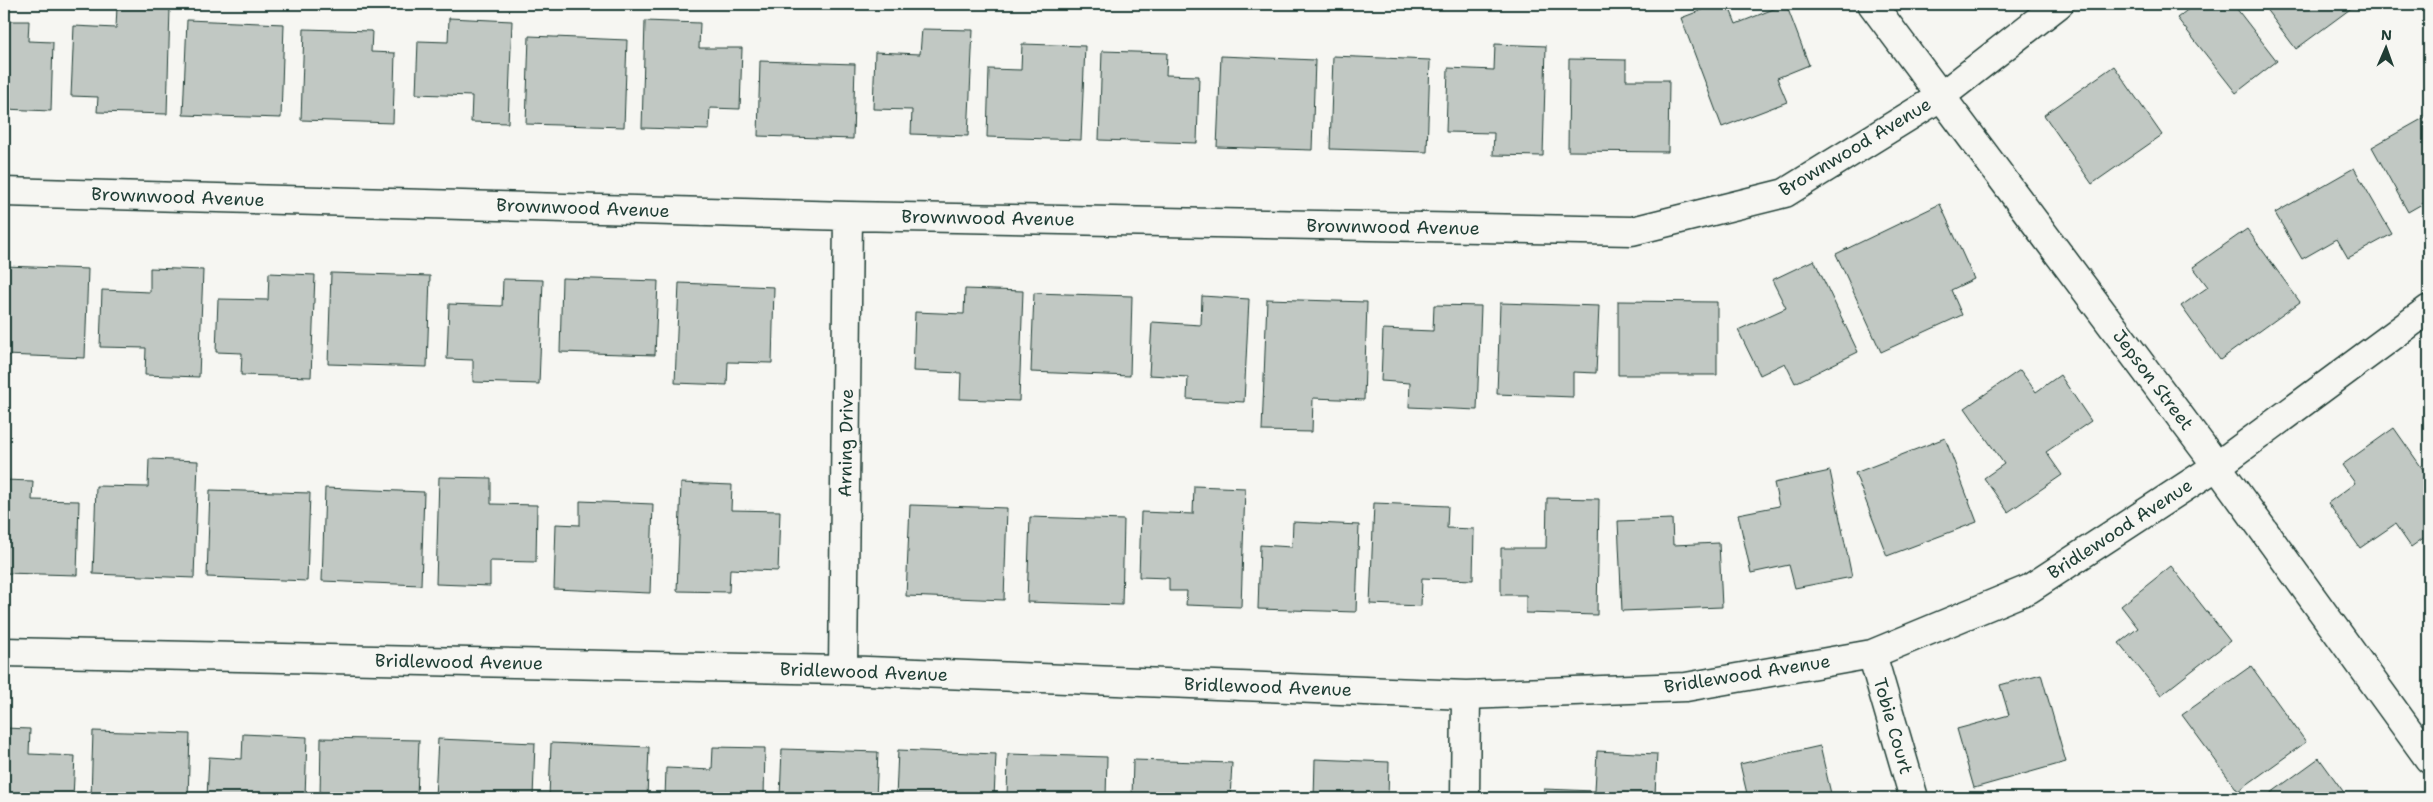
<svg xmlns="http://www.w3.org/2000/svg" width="2433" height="802" font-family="'Shantell Sans',sans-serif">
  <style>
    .building { fill: #c1c8c3; stroke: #1f3d34 }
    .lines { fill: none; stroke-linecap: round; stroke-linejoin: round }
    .minor-casing { stroke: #1f3d34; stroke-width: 31 }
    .minor { stroke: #f6f6f2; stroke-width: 28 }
    .labels { text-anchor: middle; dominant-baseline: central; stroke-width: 5; stroke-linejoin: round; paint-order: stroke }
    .street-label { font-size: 18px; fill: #1f3d34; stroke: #f6f6f2 }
  </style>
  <rect width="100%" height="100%" fill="#f6f6f2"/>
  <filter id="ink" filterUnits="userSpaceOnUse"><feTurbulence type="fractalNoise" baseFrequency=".02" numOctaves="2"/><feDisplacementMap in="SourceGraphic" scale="10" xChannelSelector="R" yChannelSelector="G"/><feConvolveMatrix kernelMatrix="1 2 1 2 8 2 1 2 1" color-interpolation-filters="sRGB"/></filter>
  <g filter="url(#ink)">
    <path class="building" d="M1718 4H1728L1736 24 1786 4 1809 65 1777 78 1787 102 1722 127 1681 18Z
      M2195 4H2233L2277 61 2236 93 2177 18Z
      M2262 4H2357L2296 49Z
      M117 6 170 8 167 114 97 112 98 97 71 96 74 26 116 28Z
      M449 18 512 21 508 123 471 122 472 96 416 94 418 41 448 42Z
      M187 20 284 24 281 118 183 115Z
      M4 21H29L28 41 53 42 51 111 4 109Z
      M645 21 700 23 699 48H742L740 109 710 108 709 130 642 128Z
      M304 29 372 31 371 52 395 53 393 123 301 120Z
      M922 29 973 30 968 136 911 134 912 110 873 109 875 52 920 54Z
      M529 36 627 40 624 127 526 124Z
      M1022 44 1085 46 1081 140 987 137 989 69 1021 70Z
      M1495 44 1546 46 1543 156 1493 155 1494 133 1446 132 1448 68 1494 70Z
      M1102 51 1167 53 1166 75 1199 76 1197 143 1099 140Z
      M1221 56 1315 60 1312 150 1217 147Z
      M1333 56 1430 60 1427 152 1330 149Z
      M1569 59 1626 60V80H1669L1668 152 1568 151Z
      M760 61 855 64 853 139 758 136Z
      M2114 66 2162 135 2092 184 2044 115Z
      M2429 115V200L2408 212 2372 147Z
      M2354 168 2392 234 2348 258 2337 239 2302 259 2275 213Z
      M1940 204 1974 279 1951 290 1962 315 1881 352 1836 254Z
      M2247 229 2300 302 2220 360 2181 306 2208 287 2193 267Z
      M1814 260 1858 352 1795 383 1785 363 1760 375 1738 330 1786 308 1772 280Z
      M4 266 88 269 85 358 4 355Z
      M150 268 203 270 199 377 145 375 146 348 100 347 102 290 150 292Z
      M269 273 315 275 311 377 241 375 242 353 216 352 218 299 268 300Z
      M331 273 430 276 427 367 328 364Z
      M562 278 658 281 655 355 560 352Z
      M503 279 543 280 539 384 473 382V360L447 359 449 304 502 306Z
      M679 283 774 287 772 363 728 362 727 385 675 383Z
      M965 289 1023 291 1019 401 960 399 961 373 913 371 915 312 964 314Z
      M1034 293 1132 296 1130 376 1031 372Z
      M1202 296 1249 299 1244 402 1187 399 1188 377 1149 375 1152 322 1201 325Z
      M1267 299 1367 302 1364 400 1313 398 1312 432 1262 431Z
      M1618 301 1717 302V375H1618Z
      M1500 303 1599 306 1596 373 1573 372V397L1497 394Z
      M1434 305 1481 306 1477 410 1409 407 1410 383 1381 381 1383 329 1433 331Z
      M2020 370 2036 392 2060 375 2091 421 2046 452 2062 475 2008 512 1984 478 2004 464 1965 408Z
      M2429 402V416L2423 407Z
      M2394 428 2429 478V534L2411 547 2395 524 2360 548 2328 503 2355 483 2342 465Z
      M1945 438 1977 522 1887 556 1855 473Z
      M149 459 198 461 194 578 93 574 96 486 148 487Z
      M1830 471 1852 577 1795 588 1789 565 1751 573 1738 514 1779 506 1774 483Z
      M439 477 491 478V504L537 505 536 562 490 561V586L436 584Z
      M4 480 33 481 32 500 79 501 77 575 4 573Z
      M681 483 732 485 731 510 780 511 778 571 730 569 729 592 677 591Z
      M1194 486 1245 488 1241 607 1186 605 1187 591H1169V578L1139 577 1141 512 1193 514Z
      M325 488 424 492 421 585 322 581Z
      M210 490 310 493 307 581 207 577Z
      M1547 498 1599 499 1597 615 1526 613V595H1501V548H1546Z
      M580 501 653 504 650 593 554 589 556 524 580 525Z
      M1374 503 1448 506 1447 528 1474 529 1473 580 1422 578 1421 606 1370 604Z
      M910 505 1007 508 1004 600 906 596Z
      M1030 517 1124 520 1122 605 1027 602Z
      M1672 519 1673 545 1719 543 1722 607 1622 611 1618 521Z
      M1293 522 1359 525 1356 612 1258 609 1260 545 1292 547Z
      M2171 566 2230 641 2161 695 2119 643 2138 628 2121 606Z
      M2251 666 2306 742 2238 791 2182 715Z
      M2041 674 2066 762 1974 788 1957 729 2009 715 2000 685Z
      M4 728 30 729 29 754 75 756 73 798H4Z
      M93 731 190 734 188 798H91Z
      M243 734 307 737 305 798H207L209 757 242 759Z
      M321 738 419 740 417 798H320Z
      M438 739 535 743 533 798H435Z
      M551 743 649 747 647 798H549Z
      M1820 746 1832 798H1748L1740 764Z
      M713 747 765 748 764 798H665L666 768 712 770Z
      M782 749 878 752 876 798H780Z
      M898 750 996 754 994 798H896Z
      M1597 751 1657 754 1655 795 1682 796V798H1543L1544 789 1595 791Z
      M1008 754 1107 757 1106 798H1007Z
      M2319 758 2348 798H2264Z
      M1315 759 1389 762 1388 798H1314Z
      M1133 760 1232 763 1230 798H1132Z"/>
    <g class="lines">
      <defs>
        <path id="minor" d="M1872 4 2217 466 2429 759
          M4 192 848 216 1632 231 1785 193 1940 97 2059 4
          M4 652 843 670 1466 695 1686 687 1872 654 2029 589 2217 466 2429 309
          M1872 654 1914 798
          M843 670 848 216
          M1465 798 1466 695"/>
      </defs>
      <use href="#minor" class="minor-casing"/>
      <use href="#minor" class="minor"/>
    </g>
  </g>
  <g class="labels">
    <g class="street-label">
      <text transform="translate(1855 147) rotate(-31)">Brownwood Avenue</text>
      <text transform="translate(178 197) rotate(2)">Brownwood Avenue</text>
      <text transform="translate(583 208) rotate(2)">Brownwood Avenue</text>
      <text transform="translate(988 218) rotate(1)">Brownwood Avenue</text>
      <text transform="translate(1393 227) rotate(1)">Brownwood Avenue</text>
      <text transform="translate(2153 380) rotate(53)">Jepson Street</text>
      <text transform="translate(846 443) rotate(-89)">Arning Drive</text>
      <text transform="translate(2120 529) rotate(-33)">Bridlewood Avenue</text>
      <text transform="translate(459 662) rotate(1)">Bridlewood Avenue</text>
      <text transform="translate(864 672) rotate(2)">Bridlewood Avenue</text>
      <text transform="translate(1747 674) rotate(-9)">Bridlewood Avenue</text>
      <text transform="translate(1268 687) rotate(2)">Bridlewood Avenue</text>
      <text transform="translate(1893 726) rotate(74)">Tobie Court</text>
    </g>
  </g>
  <rect width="2433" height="802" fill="none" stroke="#f6f6f2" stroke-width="20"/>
  <rect x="10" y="10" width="2413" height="782" fill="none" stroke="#1f3d34" stroke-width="2" filter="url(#ink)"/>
  <g transform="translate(2386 48) rotate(2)" stroke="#f6f6f2" stroke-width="4" paint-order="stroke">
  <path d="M0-4L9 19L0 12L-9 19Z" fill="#1f3d34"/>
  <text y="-8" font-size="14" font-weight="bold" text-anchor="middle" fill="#1f3d34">N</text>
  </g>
</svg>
